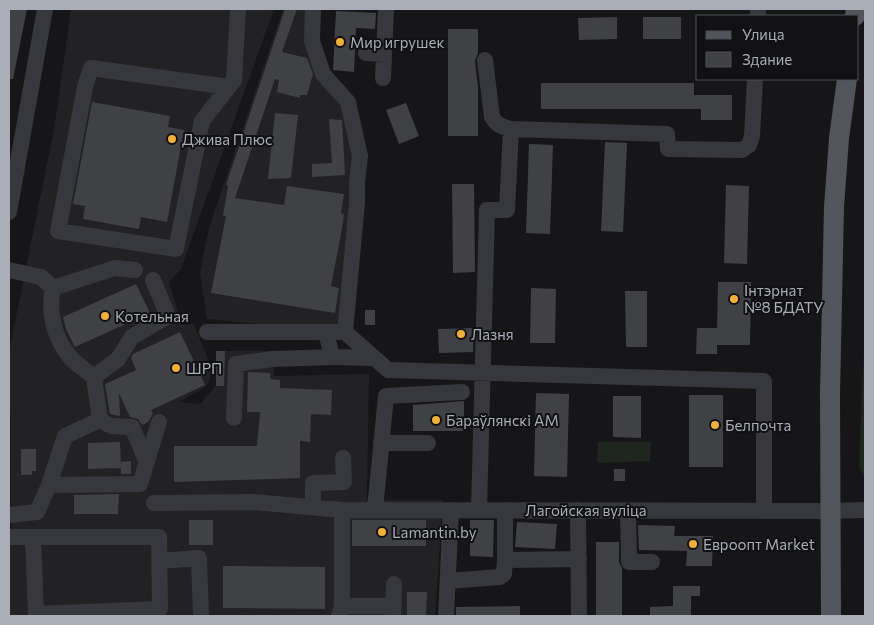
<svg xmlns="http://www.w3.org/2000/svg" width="874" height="625" font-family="Commissioner,sans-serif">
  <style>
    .built { fill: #222225 }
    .green { fill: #1e261f }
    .building { fill: #404145 }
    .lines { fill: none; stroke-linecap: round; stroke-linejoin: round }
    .minor { stroke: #37383d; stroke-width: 16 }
    .major { stroke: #53555c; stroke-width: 20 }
    .poi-dot { fill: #f2b134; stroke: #111113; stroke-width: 2 }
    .labels { text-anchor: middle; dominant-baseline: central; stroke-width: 4; stroke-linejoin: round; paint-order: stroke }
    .poi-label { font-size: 15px; fill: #a8adb8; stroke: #111113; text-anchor: start }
    .street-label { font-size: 15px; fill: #a8adb8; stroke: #111113 }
  </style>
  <rect width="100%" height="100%" fill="#161618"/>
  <path class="built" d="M71 9H274L181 269 169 282 182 325 194 324 213 371 207 386 179 402 200 404 216 386V351H273L274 376 369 374 367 500H443L435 616H9V537L10 536 11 528V417L9 412V351L54 130Z
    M283 9H320V73L345 110 355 166 339 326 301 328 207 319 200 272 209 228Z"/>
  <path class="green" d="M865 324V477L859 466Z
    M598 442H651L650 461 597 463Z"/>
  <path class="building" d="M9 9H27L13 79H9Z
    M285 9H297L282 52 307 58 313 74 307 95H300V98L277 92 279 80 275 79 235 198 284 205 287 186 344 194 341 213 344 214 341 234 331 286 339 288 335 313 211 293 226 216H223L228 186 226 185Z
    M336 11 376 13 375 29 356 28 354 72 333 70Z
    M617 17V39L579 40 578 18Z
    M643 17H681V39H643Z
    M448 29H478V53L475 61 478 87V136H448Z
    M541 83H694V95H732V120H701V109H541Z
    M92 102 170 116 168 127 184 130 167 222 141 217 139 229 83 219 85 206 73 204Z
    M406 103 419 136 399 144 386 110Z
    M275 113 298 115 291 178 268 179Z
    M329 119 342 120 345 175 312 177V164L332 163Z
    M605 142 627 143 623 232 601 231Z
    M529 144 553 145 550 234 526 233Z
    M452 184H474L475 272 453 273Z
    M726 185 749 186 747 264 724 263Z
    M718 282H751L750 345H717V354H696L697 328H717Z
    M136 284 150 313 75 347 66 329 63 317Z
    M531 288 556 289 555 343H530Z
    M625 291H647V347H626Z
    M365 310H375V325H365Z
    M474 328 473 352 439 353 438 329Z
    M180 332 205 385 151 410 153 414 148 422 142 425 138 419 130 417 119 393 120 416 110 414 105 384 136 370 131 358 133 354Z
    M216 351H225L224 386H216Z
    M248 372 270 373V379L280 380V388L332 390 331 415 311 414 310 442 300 441V478L174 482V446H257L260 412H247Z
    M536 393 569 394 567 477 534 476Z
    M689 395H723V467H689Z
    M613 396H641V438L613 437Z
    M464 401V431H413V405Z
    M120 442 121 468 88 469V443Z
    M21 449H36V471H32V475H21Z
    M131 461V474H121V462Z
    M614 469H625V481H614Z
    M119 494 118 514H74V495Z
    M189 520H213V545H189Z
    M352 520H426V546H352Z
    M470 520H494L493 557 470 556Z
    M517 522 557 524 555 549 515 547Z
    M638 525 675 526 674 536H713L712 566H686L687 551 639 550Z
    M596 542H619V562L622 568V616H596Z
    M223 566 325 567V609L223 608Z
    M673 586H700V596H691V616H650V607L673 606Z
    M407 592H427L426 616H407Z
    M520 606V616H456V607Z"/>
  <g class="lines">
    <path class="minor" d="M313 9 312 41 323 74 348 102 360 156 357 183V203L345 332
      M758 16V9
      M366 53 384 54
      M485 60 492 117C497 125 502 127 511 129L667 134 668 149 742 150 749 145 752 136 755 79
      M383 78 386 9
      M229 87 91 68 85 87 58 231 176 249 202 121 234 80 238 9
      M9 212 45 9
      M9 270 41 277 53 288C48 312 54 338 70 357 77 365 87 371 94 377L118 359 132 337 168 316 153 280
      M53 288 115 268 135 270
      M207 332H345L388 370 764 381V511
      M332 357 374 358
      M94 377 100 420
      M234 418 236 364 273 359 332 357 326 332
      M381 443H428
      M49 485 140 484 159 422
      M154 503 253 502 342 510 831 511 865 510
      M313 507V483L344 482 343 458
      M375 510 386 396 462 392
      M479 510 487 210H507L511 129
      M578 510 579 616
      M628 511 629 562H652
      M9 515 37 512 49 485 65 436 100 420 111 426 132 427 147 462
      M9 537H159L160 609 36 614 33 537
      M505 560V510
      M159 561 199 558 201 616
      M448 581 500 577 504 574 505 560 579 559
      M342 606H394
      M339 616 342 606V510
      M393 616 394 584
      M446 616 451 510"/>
    <path class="major" d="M855 16 856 9
      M831 616 830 394 834 207 839 138 847 79"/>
  </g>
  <g class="poi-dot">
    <circle cx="340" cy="42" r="5"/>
    <circle cx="172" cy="139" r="5"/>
    <circle cx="734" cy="299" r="5"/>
    <circle cx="105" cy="316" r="5"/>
    <circle cx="461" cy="334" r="5"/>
    <circle cx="176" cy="368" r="5"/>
    <circle cx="436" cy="420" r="5"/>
    <circle cx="715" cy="425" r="5"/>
    <circle cx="382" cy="532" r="5"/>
    <circle cx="693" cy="544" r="5"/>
  </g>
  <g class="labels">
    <g class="poi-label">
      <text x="350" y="42">Мир игрушек</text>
      <text x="182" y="139">Джива Плюс</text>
      <text x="744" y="290">Інтэрнат<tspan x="744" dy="17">№8 БДАТУ</tspan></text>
      <text x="115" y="316">Котельная</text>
      <text x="471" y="334">Лазня</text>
      <text x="186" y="368">ШРП</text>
      <text x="446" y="420">Бараўлянскі АМ</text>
      <text x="725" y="425">Белпочта</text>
      <text x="392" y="532">Lamantin.by</text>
      <text x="703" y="544">Евроопт Market</text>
    </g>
    <g class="street-label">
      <text x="586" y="510">Лагойская вуліца</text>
    </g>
  </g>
  <rect width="874" height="625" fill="none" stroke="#a8adb8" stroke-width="20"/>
  <rect x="696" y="15" width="162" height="65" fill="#111113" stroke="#4d4f55"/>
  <rect x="706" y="31" width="25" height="8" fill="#53555c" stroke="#4d4f55"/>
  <text x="742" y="40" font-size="15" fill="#a8adb8">Улица</text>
  <rect x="706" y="52" width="25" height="15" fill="#404145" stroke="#4d4f55"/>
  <text x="742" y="65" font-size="15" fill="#a8adb8">Здание</text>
</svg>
